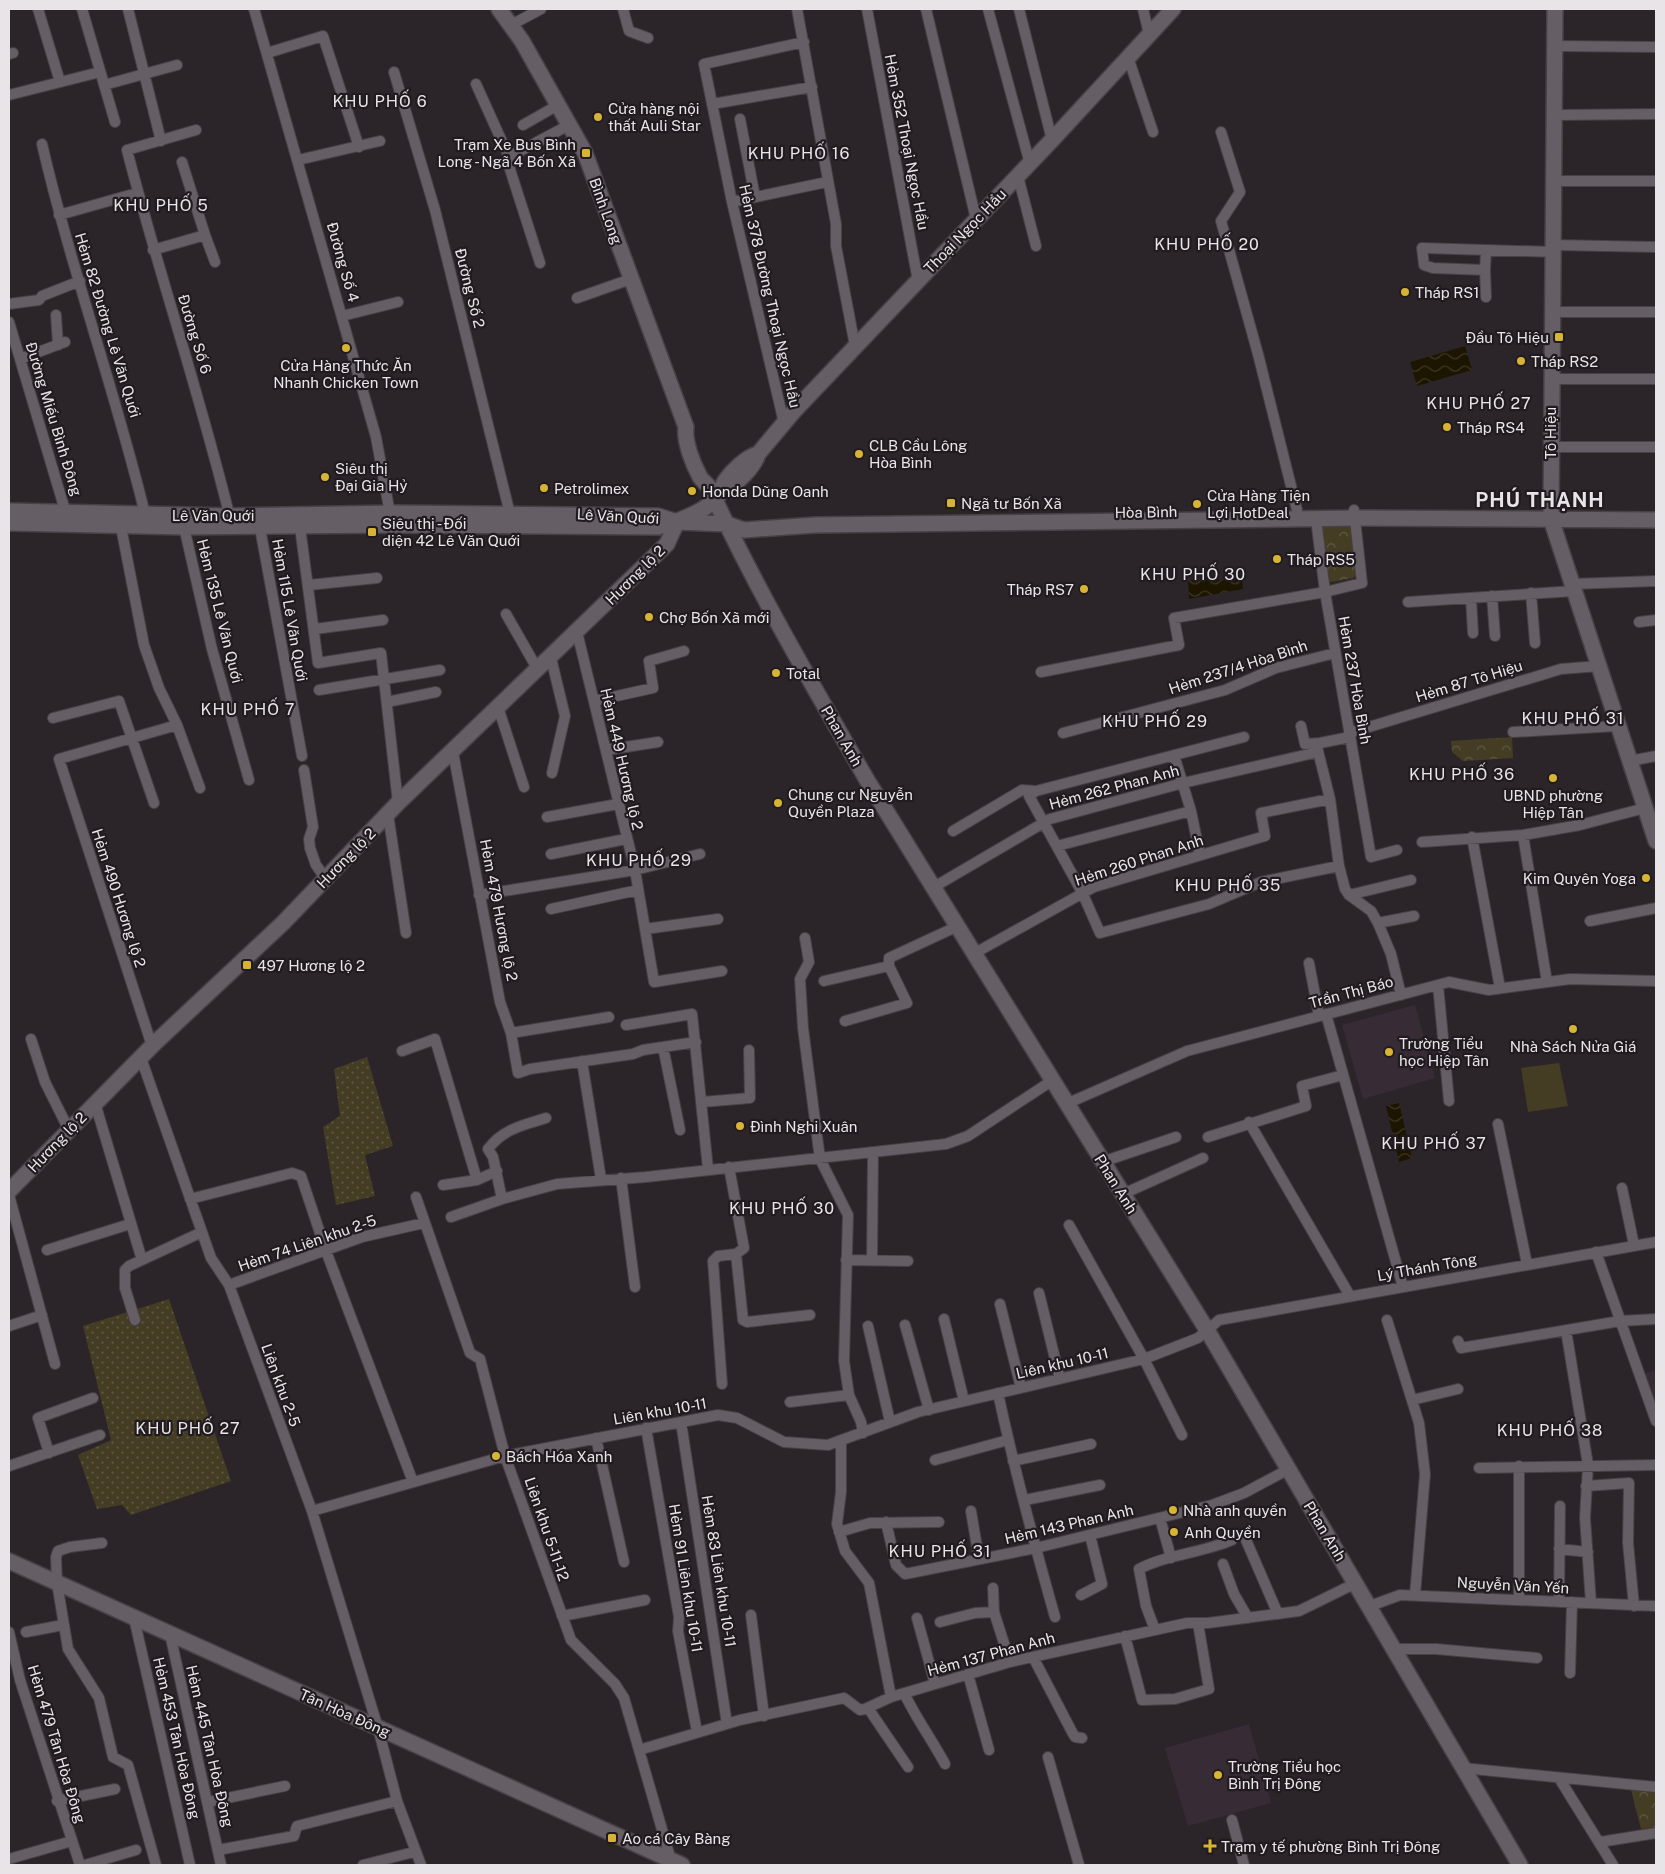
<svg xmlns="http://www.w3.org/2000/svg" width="1665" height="1874" font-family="'Public Sans',sans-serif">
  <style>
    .built { fill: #372c35 }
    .grass { fill: url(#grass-dots) }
    .park { fill: url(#park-crowns) }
    .pitch { fill: #443d24 }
    .water { fill: url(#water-waves) }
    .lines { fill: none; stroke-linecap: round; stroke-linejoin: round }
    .street-casing { stroke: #464145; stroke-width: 12 }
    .secondary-casing { stroke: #464145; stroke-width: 18 }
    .street { stroke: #655e64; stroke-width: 10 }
    .secondary { stroke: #655e64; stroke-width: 15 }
    .poi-dot { fill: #d7b434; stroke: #211b20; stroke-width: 2 }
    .labels { text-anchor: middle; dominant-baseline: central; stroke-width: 4.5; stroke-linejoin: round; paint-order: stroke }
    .poi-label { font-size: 15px; fill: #e8e4e7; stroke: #211b20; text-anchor: start }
    .street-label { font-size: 15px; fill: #e8e4e7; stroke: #211b20 }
    .neighbourhood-label { font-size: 16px; letter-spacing: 1px; fill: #e8e4e7; stroke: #211b20 }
    .district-label { font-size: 20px; font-weight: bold; letter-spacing: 1px; fill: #e8e4e7; stroke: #211b20 }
  </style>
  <defs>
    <pattern id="grass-dots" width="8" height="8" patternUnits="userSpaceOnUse" patternTransform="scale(1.25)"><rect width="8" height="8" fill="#443d24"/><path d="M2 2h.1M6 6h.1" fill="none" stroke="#5f5944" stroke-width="1.8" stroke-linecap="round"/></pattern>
    <pattern id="park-crowns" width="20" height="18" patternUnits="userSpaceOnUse" patternTransform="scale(1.25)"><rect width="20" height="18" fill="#443d24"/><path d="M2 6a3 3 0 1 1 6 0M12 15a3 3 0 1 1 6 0" fill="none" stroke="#5f5944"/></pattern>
    <pattern id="water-waves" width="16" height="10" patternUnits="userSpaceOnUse" patternTransform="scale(1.25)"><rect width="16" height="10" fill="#1c1500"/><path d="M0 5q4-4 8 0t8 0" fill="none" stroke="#3d3725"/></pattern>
  </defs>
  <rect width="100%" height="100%" fill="#2b2529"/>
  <path class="built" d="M1415 1005 1435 1078 1363 1099 1342 1025Z
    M1656 1370V1416L1643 1374Z
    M1249 1724 1271 1803 1188 1826 1165 1748Z"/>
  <path class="grass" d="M367 1057 393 1146 365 1155 375 1196 336 1205 323 1127 340 1116 334 1069Z
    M169 1299 231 1481 131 1515 122 1505 97 1509 78 1455 111 1440 83 1326Z"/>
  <path class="park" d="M1351 522 1358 574 1353 578 1331 582 1328 580 1321 523Z
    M1512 737 1513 758 1463 761 1452 752 1451 741Z
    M1631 1790 1656 1793V1827L1641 1829Z"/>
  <path class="pitch" d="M1559 1063 1568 1106 1528 1112 1521 1068Z"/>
  <path class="water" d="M1465 346 1472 370 1417 386 1410 362Z
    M1242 579 1243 589 1189 599 1188 580Z
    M1399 1103 1412 1158 1399 1162 1386 1106Z"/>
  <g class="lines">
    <defs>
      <path id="street" d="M38 9 60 82
        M82 9 115 122
        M128 9 161 141
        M254 9 376 437 391 519
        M623 9 629 31 648 38
        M797 9 836 224V246L855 346
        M867 9 918 281
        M926 9 976 219
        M988 9 1030 164
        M1019 9 1052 140
        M1143 9 1149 34
        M511 25 541 9
        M1555 46 1656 47
        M267 53 323 36 359 147
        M9 54 13 53
        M1128 57 1153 132
        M394 72 435 210 510 514
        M476 84 509 157
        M104 85 177 65
        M9 95 100 72
        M712 104 812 87
        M1556 115 1656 114
        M740 119 755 197
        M523 125 558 105
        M196 130 127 150C159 275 201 397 231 522
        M1221 132 1240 192 1221 221 1258 354 1297 510
        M42 144C71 269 115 390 145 514
        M298 160 380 141
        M182 162 205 235
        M1018 176 1036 246
        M1555 181H1656
        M732 202 827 182
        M59 215 137 193
        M1554 245 1656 247
        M153 250 205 235 215 262
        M1486 251 1485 270 1433 268 1424 265 1422 248 1554 252
        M540 263 508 163 509 157 569 125
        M1485 270 1486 297
        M577 298 631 279
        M9 304 39 300 42 296 80 281
        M1553 312H1656
        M56 315 58 345
        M342 316 398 302
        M9 322 67 517
        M20 359 65 342
        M1551 379H1656
        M784 423 732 202 704 64 804 42
        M1550 447H1656
        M1354 510 1362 583 1325 592 1371 857 1397 850
        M121 527 144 645 159 688 177 725 200 788
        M184 527 212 649 249 780
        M300 527 318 663 381 653 398 803
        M260 528 302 756
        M1572 584 1656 581
        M309 585 377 578
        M1531 593 1535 643
        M1492 596 1495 636
        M1471 598 1473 633
        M1408 602 1574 591
        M506 614 538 670
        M1639 622 1656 620
        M315 629 383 620
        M577 632 635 870 654 982 722 971
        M551 658 565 716 552 773
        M1041 672 1179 645 1174 618 1325 592 1316 519
        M319 690 440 670
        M594 701 653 688 649 661 684 651
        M387 702 436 692
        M498 707 524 787
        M53 718 119 701 154 803
        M1301 726 1305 744 1320 743
        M1513 732 1618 726
        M1063 733 1225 690 1276 668 1335 653
        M1349 733 1561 669 1599 666
        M1244 737 1036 791 1029 796 1082 892 1100 933 1209 904 1261 882 1339 866
        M1350 737 1320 743 1317 747 1330 799 1339 866 1345 889 1349 895 1371 911 1378 923 1391 954 1401 995
        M606 750 658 742
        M453 752 500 1002 511 1033 518 1073 530 1069 633 1054 643 1050 696 1042
        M1174 755 1191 811 1200 855
        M1630 761 1656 756
        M304 770 313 827 309 839 310 848 316 865 326 879
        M388 814 406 933
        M547 817 618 804
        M953 831 1022 790 1036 791
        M1523 835 1547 982
        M1472 837 1500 988
        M1422 842 1523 835 1580 825 1645 808
        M1057 846 1191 811
        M551 854 626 839
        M934 887 1050 819 1183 783 1318 752
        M479 895 635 870 700 854
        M1349 895 1411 880
        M551 909 638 890
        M1590 921 1656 908
        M1378 923 1414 916
        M645 929 718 919
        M805 938 809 962 800 979 803 1028 820 1159 848 1215 844 1361 849 1395 861 1422 863 1433
        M975 953 1094 887 1265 836 1261 813 1330 799
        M1309 963 1319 1016
        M824 981 889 966
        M1438 985 1449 1101
        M1326 1014 1403 1287
        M845 1021 907 1003 889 966V958L958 926
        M626 1025 692 1014 708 1169
        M511 1033 609 1017
        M31 1039 45 1082 69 1130
        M152 1046 59 759 177 725
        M663 1047 680 1130
        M402 1051 435 1039 477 1180
        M141 1058 211 1258 229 1285 312 1511 378 1728 397 1801 421 1865
        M582 1061 601 1179
        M702 1102 750 1098 749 1050
        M95 1103 142 1260
        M1066 1104 1187 1051 1449 982 1489 990 1570 979 1656 981
        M1249 1122 1350 1296
        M1498 1124 1527 1264
        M1208 1137 1306 1106 1302 1086 1343 1075
        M1102 1162 1176 1137
        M729 1167 744 1248 736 1254 743 1320 747 1322 810 1315
        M621 1178 635 1287
        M443 1185 477 1180 497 1171
        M1622 1188 1634 1245
        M1123 1194 1203 1158
        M9 1195 55 1364
        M416 1197 470 1353 480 1359 505 1456 571 1640 615 1684 624 1698 672 1864
        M190 1199 292 1173 301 1176 326 1251 413 1482
        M502 1199 493 1157 488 1149C503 1129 523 1125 546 1118
        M451 1217 502 1199 557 1184 646 1177 946 1144 968 1136 1053 1080
        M1069 1225 1144 1359 1182 1435
        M47 1250 130 1224
        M1596 1252 1656 1421
        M872 1259 873 1153
        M846 1260 908 1261
        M229 1285 362 1237 424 1223
        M1039 1293 1060 1379
        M1000 1304 1021 1388
        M944 1319 964 1401
        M135 1320 125 1288V1270L129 1266 202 1232
        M1387 1320 1419 1423 1425 1474 1415 1595
        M905 1325 929 1410
        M9 1326 42 1315
        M868 1326 890 1422
        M1566 1330 1588 1465 1585 1518 1591 1603
        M1458 1341 1461 1348 1620 1321 1656 1319
        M722 1384 713 1261 718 1256 736 1254
        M998 1393C1014 1468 1034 1543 1055 1617
        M1412 1400 1458 1389
        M790 1402 849 1395
        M681 1422 727 1724
        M646 1428 679 1617 678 1631 697 1732
        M596 1438 624 1562
        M841 1442V1492L837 1524 845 1551 869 1583 891 1697
        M49 1453 38 1418 93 1398
        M935 1460 1008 1440
        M1013 1461 1091 1444
        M9 1466 100 1435
        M1479 1468 1656 1465
        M1586 1486 1629 1483 1628 1543 1634 1606
        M1025 1500 1100 1485
        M312 1511 505 1456 718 1415 737 1418 784 1442 828 1445 918 1412 1144 1359 1198 1338 1219 1320 1656 1242
        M971 1511 979 1559
        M1160 1518 1171 1558
        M886 1522 896 1565 905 1574 1036 1548 1212 1505 1244 1493 1289 1469
        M839 1532 870 1523 939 1522
        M1246 1540 1278 1614
        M102 1543 70 1547 58 1551 56 1557 57 1583 68 1649 99 1698 113 1757 128 1765 156 1865
        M1559 1549 1588 1552
        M1223 1564 1234 1594 1248 1618
        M993 1588 994 1612 1010 1662
        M1081 1595 1102 1584 1090 1535
        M1519 1600V1466
        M1559 1602 1560 1506
        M1370 1606 1400 1595 1656 1606
        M751 1615 764 1716
        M562 1616 645 1600
        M134 1618 190 1865
        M917 1618 935 1684
        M940 1622 975 1613 994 1612
        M1155 1630 1146 1606 1139 1569C1168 1554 1202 1553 1232 1540
        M9 1632 20 1680 80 1865
        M26 1632 63 1625
        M170 1634 221 1865
        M1125 1636 1142 1700 1175 1699 1209 1689 1198 1623
        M1395 1649H1436L1537 1658
        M1033 1657 1072 1732 1075 1737 1082 1738
        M1570 1673 1572 1602
        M968 1674 989 1750
        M904 1693C916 1718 932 1740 945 1764
        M868 1708 908 1767
        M639 1750 740 1720 844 1698 860 1710 865 1709 891 1697 1010 1662 1187 1623H1208L1299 1611 1356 1583
        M1048 1757 1079 1865
        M1463 1768 1656 1787
        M1559 1778 1613 1865
        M57 1801 115 1789
        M208 1802 285 1786
        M1232 1820 1244 1865
        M1600 1842 1656 1833
        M218 1850 294 1836 297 1826 397 1801
        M9 1859 72 1841
        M85 1865 136 1850
        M363 1865 414 1852"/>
      <path id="secondary" d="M499 9 522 41 585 153 686 427C684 442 693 464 700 477 703 482 708 484 710 489 756 589 812 684 867 780L1207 1330 1520 1865
        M1555 9 1551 519 1656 841
        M758 454 795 410 1052 140 1173 9
        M9 511 230 516 396 513 658 516 677 522 727 524 744 530 815 525 1361 518 1656 520
        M9 523 184 527 397 525 658 527C676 522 699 514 714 501 721 496 721 488 725 481 732 471 746 457 758 454 754 467 736 486 723 490
        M9 1191 156 1042 283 923 398 803 667 544 677 522
        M9 1561 682 1865"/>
    </defs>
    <use href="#street" class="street-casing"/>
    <use href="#secondary" class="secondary-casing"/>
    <use href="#street" class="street"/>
    <use href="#secondary" class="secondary"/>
  </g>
  <g class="poi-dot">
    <circle cx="598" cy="117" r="5"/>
    <rect x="581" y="148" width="10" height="10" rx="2.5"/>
    <circle cx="1405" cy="292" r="5"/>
    <rect x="1554" y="332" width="10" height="10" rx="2.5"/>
    <circle cx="346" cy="348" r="5"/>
    <circle cx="1521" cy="361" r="5"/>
    <circle cx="1447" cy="427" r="5"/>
    <circle cx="859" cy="454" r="5"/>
    <circle cx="325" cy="477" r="5"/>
    <circle cx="544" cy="488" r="5"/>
    <circle cx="692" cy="491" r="5"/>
    <rect x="946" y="498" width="10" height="10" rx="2.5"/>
    <circle cx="1197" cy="504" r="5"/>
    <rect x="367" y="527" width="10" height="10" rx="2.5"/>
    <circle cx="1277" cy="559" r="5"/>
    <circle cx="1084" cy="589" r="5"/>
    <circle cx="649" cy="617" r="5"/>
    <circle cx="776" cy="673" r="5"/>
    <circle cx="1553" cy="778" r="5"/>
    <circle cx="778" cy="803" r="5"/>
    <circle cx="1646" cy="878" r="5"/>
    <rect x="242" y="960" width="10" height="10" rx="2.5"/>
    <circle cx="1573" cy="1029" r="5"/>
    <circle cx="1389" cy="1052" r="5"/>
    <circle cx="740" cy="1126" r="5"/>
    <circle cx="496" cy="1456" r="5"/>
    <circle cx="1173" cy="1510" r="5"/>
    <circle cx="1174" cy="1532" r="5"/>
    <circle cx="1218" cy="1775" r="5"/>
    <rect x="607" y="1833" width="10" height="10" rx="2.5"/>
    <path d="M1207.5 1838.5h5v5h5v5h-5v5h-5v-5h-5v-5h5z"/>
  </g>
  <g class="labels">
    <g class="poi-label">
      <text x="608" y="108">Cửa hàng nội<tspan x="608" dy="17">thất Auli Star</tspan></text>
      <text x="576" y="144" text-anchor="end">Trạm Xe Bus Bình<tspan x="576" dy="17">Long - Ngã 4 Bốn Xã</tspan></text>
      <text x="1415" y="292">Tháp RS1</text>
      <text x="1549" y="337" text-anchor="end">Đầu Tô Hiệu</text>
      <text x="1531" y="361">Tháp RS2</text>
      <text x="346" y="365" text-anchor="middle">Cửa Hàng Thức Ăn<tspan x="346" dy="17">Nhanh Chicken Town</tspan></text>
      <text x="1457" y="427">Tháp RS4</text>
      <text x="869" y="445">CLB Cầu Lông<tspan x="869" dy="17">Hòa Bình</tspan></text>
      <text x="335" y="468">Siêu thị<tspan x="335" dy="17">Đại Gia Hỷ</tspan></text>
      <text x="554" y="488">Petrolimex</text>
      <text x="702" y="491">Honda Dũng Oanh</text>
      <text x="1207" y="495">Cửa Hàng Tiện<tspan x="1207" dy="17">Lợi HotDeal</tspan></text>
      <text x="961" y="503">Ngã tư Bốn Xã</text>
      <text x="382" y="523">Siêu thị - Đối<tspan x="382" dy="17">diện 42 Lê Văn Quới</tspan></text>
      <text x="1287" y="559">Tháp RS5</text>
      <text x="1074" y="589" text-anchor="end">Tháp RS7</text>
      <text x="659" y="617">Chợ Bốn Xã mới</text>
      <text x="786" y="673">Total</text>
      <text x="788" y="794">Chung cư Nguyễn<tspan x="788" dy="17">Quyền Plaza</tspan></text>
      <text x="1553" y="795" text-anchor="middle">UBND phường<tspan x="1553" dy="17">Hiệp Tân</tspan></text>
      <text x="1636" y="878" text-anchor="end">Kim Quyên Yoga</text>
      <text x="257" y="965">497 Hương lộ 2</text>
      <text x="1399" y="1043">Trường Tiểu<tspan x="1399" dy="17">học Hiệp Tân</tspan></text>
      <text x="1573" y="1046" text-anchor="middle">Nhà Sách Nửa Giá</text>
      <text x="750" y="1126">Đình Nghi Xuân</text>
      <text x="506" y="1456">Bách Hóa Xanh</text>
      <text x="1183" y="1510">Nhà anh quyền</text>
      <text x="1184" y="1532">Anh Quyền</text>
      <text x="1228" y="1766">Trường Tiểu học<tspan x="1228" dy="17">Bình Trị Đông</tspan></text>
      <text x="622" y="1838">Ao cá Cây Bàng</text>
      <text x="1221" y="1846">Trạm y tế phường Bình Trị Đông</text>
    </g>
    <g class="street-label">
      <text transform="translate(907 142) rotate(79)">Hẻm 352 Thoại Ngọc Hầu</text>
      <text transform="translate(606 211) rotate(70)">Bình Long</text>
      <text transform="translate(965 231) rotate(-46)">Thoại Ngọc Hầu</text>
      <text transform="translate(343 262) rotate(74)">Đường Số 4</text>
      <text transform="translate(470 288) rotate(76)">Đường Số 2</text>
      <text transform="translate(770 296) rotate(77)">Hẻm 378 Đường Thoại Ngọc Hầu</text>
      <text transform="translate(108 325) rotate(73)">Hẻm 82 Đường Lê Văn Quới</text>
      <text transform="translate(195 334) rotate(73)">Đường Số 6</text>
      <text transform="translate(54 419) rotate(73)">Đường Miếu Bình Đông</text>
      <text transform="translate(1550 433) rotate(-90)">Tô Hiệu</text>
      <text transform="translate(1146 512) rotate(-1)">Hòa Bình</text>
      <text x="213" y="515">Lê Văn Quới</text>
      <text transform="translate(618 516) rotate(3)">Lê Văn Quới</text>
      <text transform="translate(635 575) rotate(-45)">Hương lộ 2</text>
      <text transform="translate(290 610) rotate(80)">Hẻm 115 Lê Văn Quới</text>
      <text transform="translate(220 611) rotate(76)">Hẻm 135 Lê Văn Quới</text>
      <text transform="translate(1238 667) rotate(-18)">Hẻm 237/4 Hòa Bình</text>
      <text transform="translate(1355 680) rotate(80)">Hẻm 237 Hòa Bình</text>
      <text transform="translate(1469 681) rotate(-17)">Hẻm 87 Tô Hiệu</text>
      <text transform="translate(842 736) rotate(60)">Phan Anh</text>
      <text transform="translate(622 759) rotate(77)">Hẻm 449 Hương lộ 2</text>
      <text transform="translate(1114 787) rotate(-15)">Hẻm 262 Phan Anh</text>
      <text transform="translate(346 858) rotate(-46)">Hương lộ 2</text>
      <text transform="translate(1139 860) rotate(-18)">Hẻm 260 Phan Anh</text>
      <text transform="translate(119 898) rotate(72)">Hẻm 490 Hương lộ 2</text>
      <text transform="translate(499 910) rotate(79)">Hẻm 479 Hương lộ 2</text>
      <text transform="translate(1351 992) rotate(-15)">Trần Thị Báo</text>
      <text transform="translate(57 1142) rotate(-46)">Hương lộ 2</text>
      <text transform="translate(1116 1184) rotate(58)">Phan Anh</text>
      <text transform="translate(307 1243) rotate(-19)">Hẻm 74 Liên khu 2-5</text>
      <text transform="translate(1427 1267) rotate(-10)">Lý Thánh Tông</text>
      <text transform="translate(1062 1363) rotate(-13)">Liên khu 10-11</text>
      <text transform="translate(281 1385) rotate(70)">Liên khu 2-5</text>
      <text transform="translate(660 1411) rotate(-10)">Liên khu 10-11</text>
      <text transform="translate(1069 1524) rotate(-13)">Hẻm 143 Phan Anh</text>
      <text transform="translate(547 1529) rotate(71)">Liên khu 5-11-12</text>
      <text transform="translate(1325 1531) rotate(59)">Phan Anh</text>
      <text transform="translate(719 1571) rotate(81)">Hẻm 83 Liên khu 10-11</text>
      <text transform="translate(686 1578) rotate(81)">Hẻm 91 Liên khu 10-11</text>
      <text transform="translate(1513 1585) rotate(3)">Nguyễn Văn Yến</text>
      <text transform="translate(991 1654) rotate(-15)">Hẻm 137 Phan Anh</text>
      <text transform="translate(345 1713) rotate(24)">Tân Hòa Đông</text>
      <text transform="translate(177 1738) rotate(77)">Hẻm 453 Tân Hòa Đông</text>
      <text transform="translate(57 1744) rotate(73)">Hẻm 479 Tân Hòa Đông</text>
      <text transform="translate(210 1746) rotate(77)">Hẻm 445 Tân Hòa Đông</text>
    </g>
    <g class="neighbourhood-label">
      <text x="380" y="101">KHU PHỐ 6</text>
      <text x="799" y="153">KHU PHỐ 16</text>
      <text x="161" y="205">KHU PHỐ 5</text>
      <text x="1207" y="244">KHU PHỐ 20</text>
      <text x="1479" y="403">KHU PHỐ 27</text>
      <text x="1193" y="574">KHU PHỐ 30</text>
      <text x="248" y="709">KHU PHỐ 7</text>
      <text x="1573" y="718">KHU PHỐ 31</text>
      <text x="1155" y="721">KHU PHỐ 29</text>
      <text x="1462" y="774">KHU PHỐ 36</text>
      <text x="639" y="860">KHU PHỐ 29</text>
      <text x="1228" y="885">KHU PHỐ 35</text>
      <text x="1434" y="1143">KHU PHỐ 37</text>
      <text x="782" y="1208">KHU PHỐ 30</text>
      <text x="188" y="1428">KHU PHỐ 27</text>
      <text x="1550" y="1430">KHU PHỐ 38</text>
      <text x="940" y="1551">KHU PHỐ 31</text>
    </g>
    <g class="district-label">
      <text x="1540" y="500">PHÚ THẠNH</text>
    </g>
  </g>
  <rect width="1665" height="1874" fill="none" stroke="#e8e4e7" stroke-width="20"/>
</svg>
